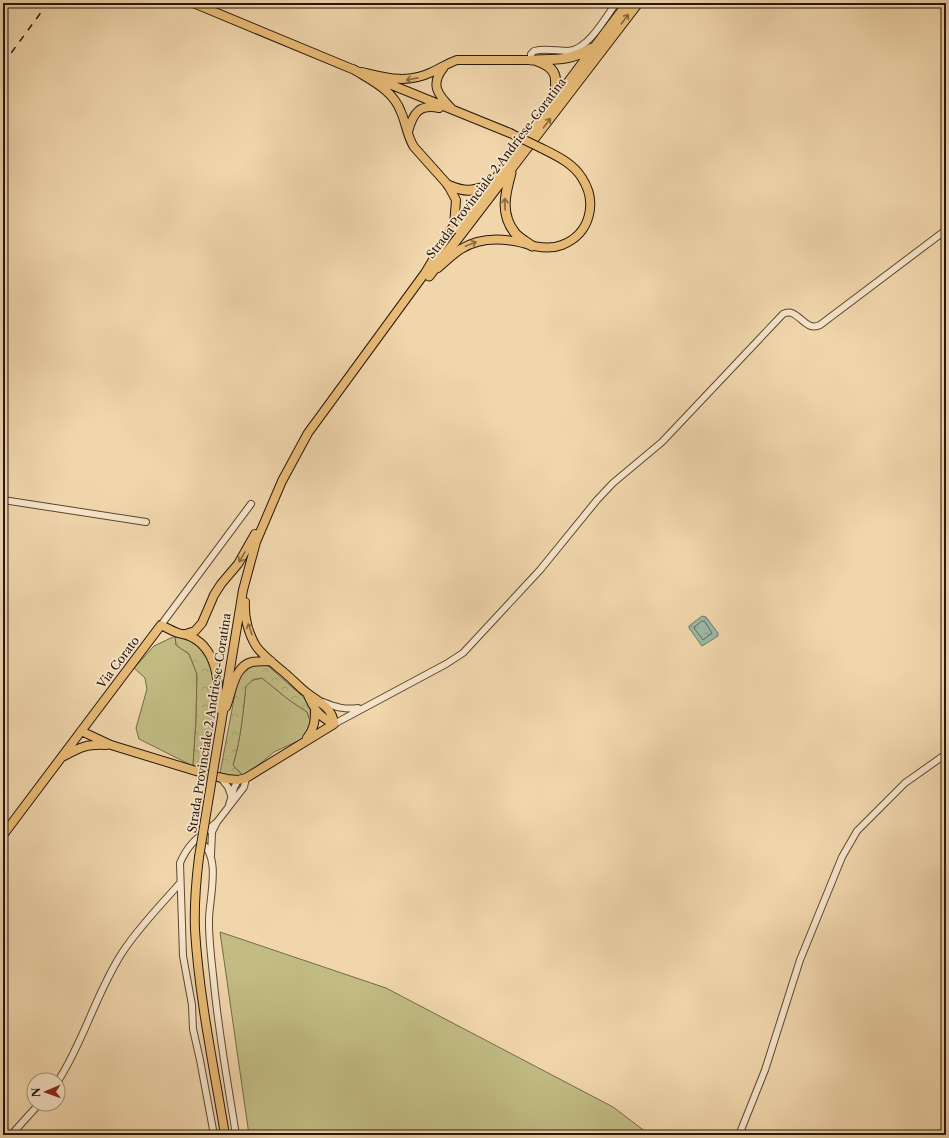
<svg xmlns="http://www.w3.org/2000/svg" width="949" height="1138" font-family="'Libre Caslon Text',serif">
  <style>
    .grass { fill: #c2bc84; stroke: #746a48 }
    .forest { fill: url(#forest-crowns); stroke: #746a48 }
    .water { fill: url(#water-ripples); stroke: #6d7869 }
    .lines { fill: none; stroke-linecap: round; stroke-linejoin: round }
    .shore { stroke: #616859; stroke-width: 1 }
    .minor-casing { stroke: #5a4733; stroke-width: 8 }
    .major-casing { stroke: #27170b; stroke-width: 10 }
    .highway-casing { stroke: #27170b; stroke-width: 11 }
    .minor { stroke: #f6e4c9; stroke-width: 6 }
    .major { stroke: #e8bb76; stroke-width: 8 }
    .highway { stroke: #e8bb76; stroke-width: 9 }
    .rail { stroke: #27170b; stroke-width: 1.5; stroke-dasharray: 7 7; stroke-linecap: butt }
    .major-bridge-casing { stroke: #27170b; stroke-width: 10; stroke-linecap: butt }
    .major-bridge { stroke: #e8bb76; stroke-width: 8 }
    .oneway { stroke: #886940 }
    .labels { text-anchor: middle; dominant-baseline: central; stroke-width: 3.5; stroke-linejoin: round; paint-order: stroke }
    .street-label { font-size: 12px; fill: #27170b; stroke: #f6e4c9 }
  </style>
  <defs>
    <pattern id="forest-crowns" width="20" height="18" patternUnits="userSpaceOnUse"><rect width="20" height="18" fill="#c2bc84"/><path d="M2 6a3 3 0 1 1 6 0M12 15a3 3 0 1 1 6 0" fill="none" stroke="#a7a171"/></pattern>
    <pattern id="water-ripples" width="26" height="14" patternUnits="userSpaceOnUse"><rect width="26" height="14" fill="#9bb9a7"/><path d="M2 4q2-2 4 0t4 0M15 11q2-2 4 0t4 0" fill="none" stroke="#869e8e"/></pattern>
  </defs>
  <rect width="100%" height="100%" fill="#f1d6ac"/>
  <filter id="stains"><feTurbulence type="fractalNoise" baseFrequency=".005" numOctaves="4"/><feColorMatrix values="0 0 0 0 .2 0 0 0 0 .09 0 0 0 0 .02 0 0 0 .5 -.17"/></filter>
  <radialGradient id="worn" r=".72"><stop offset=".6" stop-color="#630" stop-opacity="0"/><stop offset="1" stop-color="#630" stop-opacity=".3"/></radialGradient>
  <path class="grass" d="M175 636 176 645 189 654 197 674 196 721 193 766 139 739 136 728 147 689 145 678 134 668 154 646Z
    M262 678 289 700 307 712 309 718 313 720V727L300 740 274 752 249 773 242 775 233 765C241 739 243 712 246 685L253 680Z
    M220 932 386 988 613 1107 650 1135H249Z"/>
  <path class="forest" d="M175 636 201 645 212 664 217 690 207 769 193 766 196 721 197 674 189 654 176 645Z
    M256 663 268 666 309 702 314 710 313 720 309 718 307 712 289 700 262 678 253 680 246 686C243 712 241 739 233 765L242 775 234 777 220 773 238 678 245 666Z"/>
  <path class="water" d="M702 616 706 617 718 633V636L702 646 689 628V626Z"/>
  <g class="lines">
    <path class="shore" d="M702 621 705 622 712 633 703 640 694 628Z"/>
    <defs>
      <path id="minor" d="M531 60V54L534 51C545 48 557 51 568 51 588 50 606 17 616 3
        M3 500 146 522
        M161 625 251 504
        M323 702C335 707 345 710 358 708
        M334 724 446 664 463 653 540 570 597 500 613 483 662 442 783 314C798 306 804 333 820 325L946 230
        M221 778 228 787 231 795
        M229 805 234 788 238 780
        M200 842C223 856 208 901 209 923 209 943 212 964 214 984 219 1035 228 1085 236 1135
        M211 855 212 832 217 822 244 787 246 778
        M58 1081C84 1041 96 993 122 953 138 928 160 906 180 883
        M11 1135 39 1104
        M214 1135 200 1060 193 1029 192 1005 183 956 180 863C189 842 200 836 217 822
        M739 1135 765 1070 800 960 842 857 857 831 905 783 946 754"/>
      <path id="major" d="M193 3 357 71
        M444 67C430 84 437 94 451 108
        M362 72C387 78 407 84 432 72 441 68 448 63 457 60H531
        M377 79 510 133
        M408 132C413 113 419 104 439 108
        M438 268C445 262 453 254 461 249 480 237 503 238 523 243 535 247 549 250 562 245 590 234 598 203 582 178 573 163 555 155 541 148
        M245 602C244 616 248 633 256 646 261 654 279 668 287 675 294 681 300 688 307 693 319 702 333 708 334 724
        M186 634 195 631 202 623 214 595 221 584 238 564 255 534
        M307 693C314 709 318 716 334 724
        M226 707C232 692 234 666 252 662 258 661 265 661 271 661
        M81 731 111 745 209 775 227 779 238 780 246 778 334 724
        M307 738C314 729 315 722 315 710
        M217 748 243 590 256 542 282 481 308 433 425 273 454 225 456 200 448 185 414 147C407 136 406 123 401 112 393 90 372 81 353 69
        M64 756C81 747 86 744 106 745
        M3 835 161 625C167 628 172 631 178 633 181 634 184 634 187 635 217 646 219 681 219 709
        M199 857C196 881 194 905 195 930 199 997 214 1068 225 1135"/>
      <path id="highway" d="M531 60C557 59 569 61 592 48
        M537 61C559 68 557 80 554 100
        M511 173C505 194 500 214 515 233 519 238 527 242 532 246
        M448 185C466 193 473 191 491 185
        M458 229 628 3
        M429 276 638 3"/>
    </defs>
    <use href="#minor" class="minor-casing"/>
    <use href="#major" class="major-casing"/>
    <use href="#highway" class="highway-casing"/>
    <use href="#minor" class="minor"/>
    <use href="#major" class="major"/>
    <use href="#highway" class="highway"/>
    <path class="rail" d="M3 64 48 3"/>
    <defs>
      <path id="major-bridge" d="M510 133 541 148
        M199 857 217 748"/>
    </defs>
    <use href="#major-bridge" class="major-bridge-casing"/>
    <use href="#major-bridge" class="major-bridge"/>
  </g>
  <defs><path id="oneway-shaft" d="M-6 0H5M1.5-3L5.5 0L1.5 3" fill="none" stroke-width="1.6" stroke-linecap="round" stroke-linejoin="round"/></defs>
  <g class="oneway">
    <use href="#oneway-shaft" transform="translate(625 19) rotate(-53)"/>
    <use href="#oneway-shaft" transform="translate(412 79) rotate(169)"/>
    <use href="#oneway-shaft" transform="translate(547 123) rotate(-53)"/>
    <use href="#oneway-shaft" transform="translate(505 204) rotate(-91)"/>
    <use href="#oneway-shaft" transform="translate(471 244) rotate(-22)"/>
    <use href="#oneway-shaft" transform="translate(242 557) rotate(121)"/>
    <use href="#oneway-shaft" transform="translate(250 629) rotate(-109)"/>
  </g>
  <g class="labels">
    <g class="street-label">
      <text transform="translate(496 168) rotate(-53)">Strada Provinciale 2 Andriese-Coratina</text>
      <text transform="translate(118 662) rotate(-53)">Via Corato</text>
      <text transform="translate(209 723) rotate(-81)">Strada Provinciale 2 Andriese-Coratina</text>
    </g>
  </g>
  <rect width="949" height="1138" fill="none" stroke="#f1d6ac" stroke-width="16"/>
  <rect x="4" y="4" width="941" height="1130" fill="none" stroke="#27170b" stroke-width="2"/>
  <rect x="8" y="8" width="933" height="1122" fill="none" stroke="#27170b"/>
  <g transform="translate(46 1092) rotate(268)"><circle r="19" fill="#f6e4c9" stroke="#a3927d"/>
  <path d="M0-3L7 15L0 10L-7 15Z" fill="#8f2418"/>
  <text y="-6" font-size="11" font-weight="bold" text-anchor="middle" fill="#27170b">N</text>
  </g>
  <rect width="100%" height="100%" filter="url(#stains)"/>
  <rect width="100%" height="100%" fill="url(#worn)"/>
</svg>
